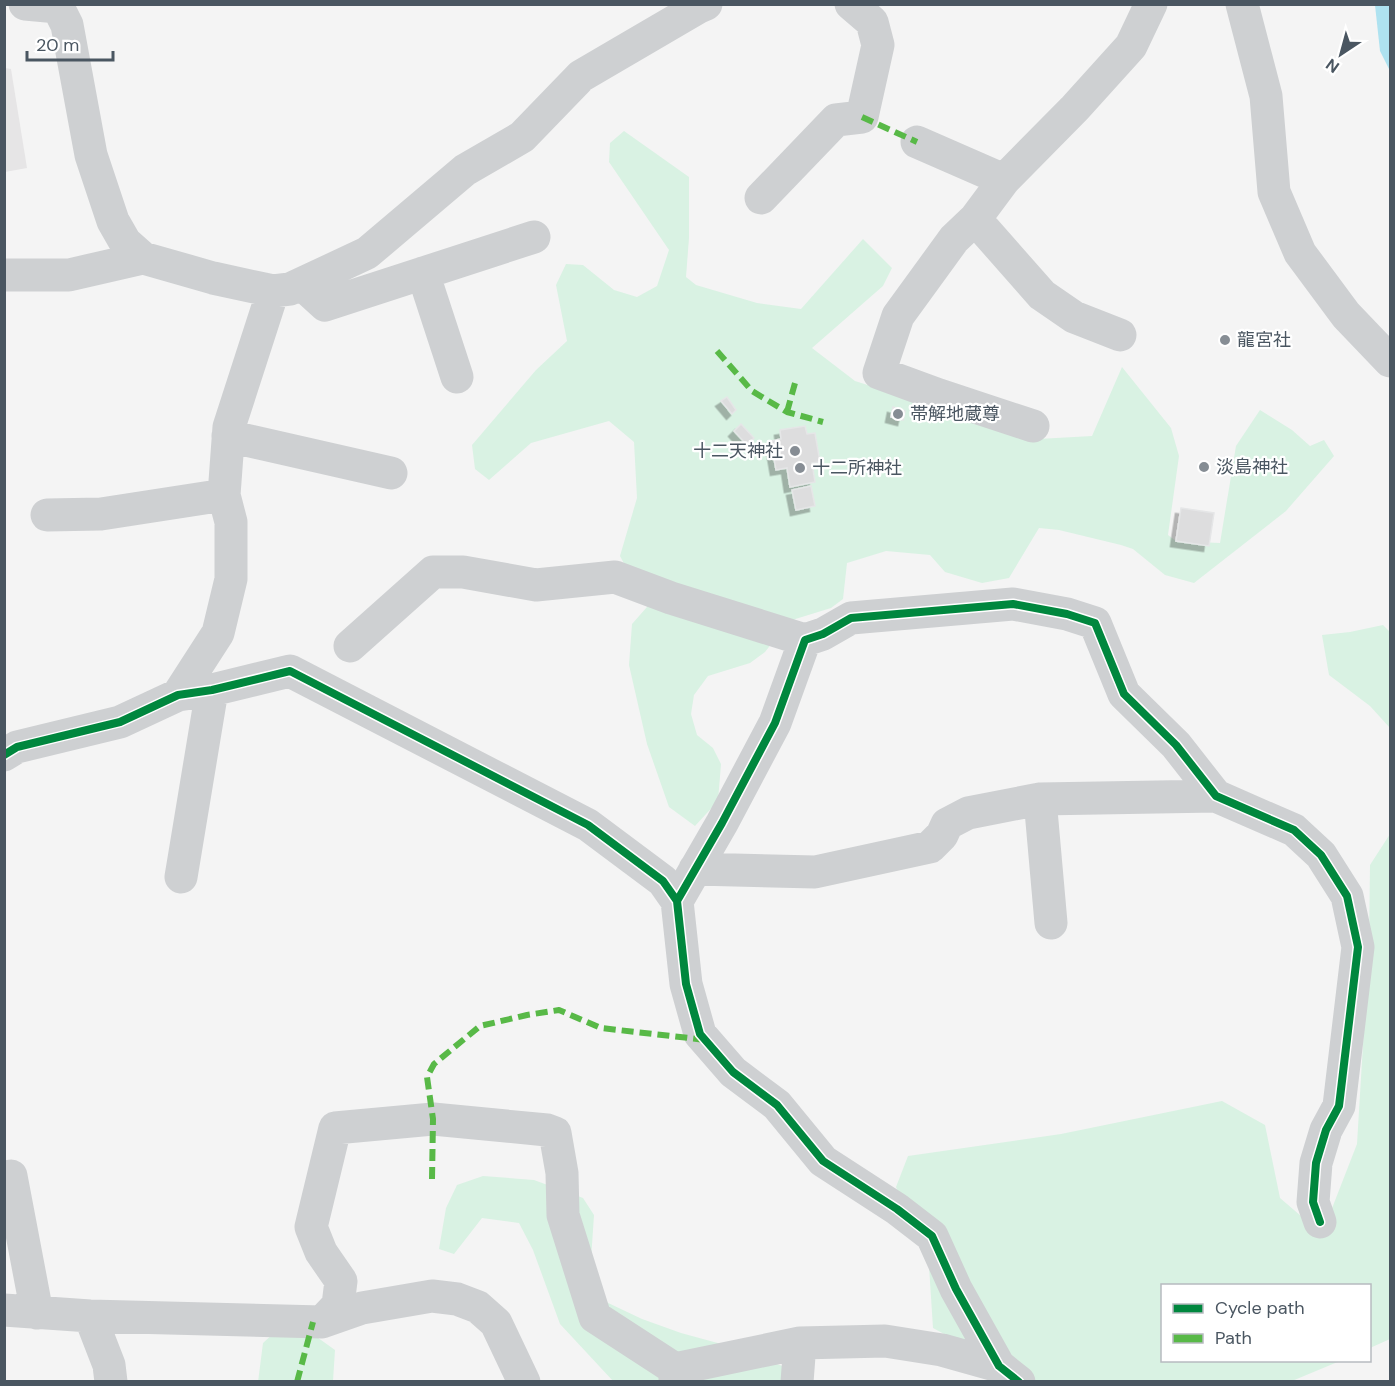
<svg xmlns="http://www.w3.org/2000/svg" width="1395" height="1386" font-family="'DM Sans','Noto Sans JP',sans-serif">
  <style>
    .education { fill: #e6e5e6 }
    .green { fill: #d9f2e3 }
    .water { fill: #aee2f0 }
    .building { fill: #ddddde; stroke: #e5e6e7; stroke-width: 1.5; filter: url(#shadow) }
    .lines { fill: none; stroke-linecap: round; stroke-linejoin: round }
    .minor { stroke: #ced0d2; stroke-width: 33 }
    .quiet { stroke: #58b947; stroke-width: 6; stroke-dasharray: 12 6; stroke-linecap: butt }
    .cycleway-casing { stroke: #fff; stroke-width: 11 }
    .cycleway { stroke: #00873e; stroke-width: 8 }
    .poi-dot { fill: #868d94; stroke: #fff; stroke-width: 2 }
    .labels { text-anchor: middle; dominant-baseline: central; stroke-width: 4.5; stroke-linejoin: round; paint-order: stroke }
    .poi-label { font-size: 18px; fill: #4a5661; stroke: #fff; text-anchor: start }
  </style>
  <defs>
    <filter id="shadow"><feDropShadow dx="-5.5" dy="5.5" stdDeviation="0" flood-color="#0004"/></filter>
  </defs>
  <rect width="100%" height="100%" fill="#f4f4f4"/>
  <path class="education" d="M5 68 11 69 27 168 5 172Z"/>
  <path class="green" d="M624 131 689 177V238L686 277 696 285 757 303 801 309 863 239 892 268 883 286 812 348 855 381 1038 439 1092 436 1122 367 1171 428 1179 456 1168 535 1176 541 1220 543 1236 446 1260 410 1292 430 1310 446 1324 440 1334 456 1286 511 1194 583 1165 575 1133 549 1121 545 1059 530 1039 528 1009 578 982 583 945 572 930 555 886 551 847 563 843 599 831 608 789 621 765 652 750 663 708 676 694 695 691 714 697 735 713 748 721 764 718 801 695 826 669 807 647 744 629 665 632 624 647 607 620 556 637 498 634 442 609 421 531 443 489 480 475 469 472 445 536 370 567 341 556 285 566 264 583 265 614 290 637 297 657 286 669 250 609 162 610 143Z
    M1383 625 1390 632V728L1370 706 1329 675 1322 635 1350 632Z
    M1390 834V1339L1370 1348V1286H1162V1360L1340 1361 1292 1381H1031L933 1328 929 1266 896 1187 908 1156 1061 1134 1222 1101 1265 1125 1280 1198 1322 1234 1357 1144 1369 945 1370 865Z
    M483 1176 534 1180 583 1198 594 1215 590 1275 604 1301 642 1319 681 1333 725 1345 785 1367 784 1381H613L560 1324 533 1250 519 1223 482 1218 454 1254 439 1249 446 1208 457 1185Z
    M275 1332 314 1335 335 1350 333 1381 258 1382 263 1343Z"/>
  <path class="water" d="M1375 5H1390V71L1380 51Z"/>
  <path class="building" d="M727 397 736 410 732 414 721 401Z
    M893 407 905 411 903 420 891 417Z
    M741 424 754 438 747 445 734 431Z
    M805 426 807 434 815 433 820 462 812 463 815 482 790 487 787 468 776 470 771 441 781 439 780 430Z
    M811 486 815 506 796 510 792 490Z
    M1181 508 1214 513 1209 546 1176 541Z"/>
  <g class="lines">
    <path class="minor" d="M25 4 58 7
      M58 4V7L67 25 91 155 113 221 125 242 143 258
      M1242 4 1266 96 1274 192 1300 253 1346 315 1390 361
      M917 142 1004 180
      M761 198 836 120 862 117 878 45 872 22 851 4
      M975 219 1042 295 1074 317 1120 335
      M423 273 457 377
      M4 275H69L143 258 213 278 273 291 290 289 367 253 465 170 522 137 581 76 699 7 706 4
      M302 284 325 305 534 237
      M1033 426 939 395 879 373 898 316 954 239 975 219 1004 180 1075 108 1131 46 1151 4
      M228 436 391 473
      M47 515 101 514 224 495
      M350 646 433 572H463L536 585 615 577 671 598 805 640
      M178 695 218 633 231 579V522L224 495 229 427 273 291
      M4 755 17 747 120 722 178 695 212 690 290 671 588 825 663 881 677 901 686 984 700 1034 733 1072 777 1105 823 1161 897 1209 932 1236 956 1289 999 1366 1019 1382
      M1040 799 1051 923
      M695 869 815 872 930 847 942 835 947 824 968 813 1040 799 1216 796
      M181 877 212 690
      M677 901 722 823 775 723 805 640 823 634 851 618 1013 604 1067 614 1095 623 1124 694 1176 745 1216 796 1294 830 1321 855 1347 896 1358 947 1339 1106 1326 1130 1316 1163 1313 1202 1320 1222
      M4 1177 11 1176 37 1313
      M4 1310 90 1316 322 1322 362 1308 432 1296 457 1299 478 1307 496 1323 524 1382
      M90 1316 109 1365 111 1382
      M322 1322 338 1305 341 1281 321 1252 311 1227 335 1128 433 1119 547 1130 555 1133 562 1173 563 1215 595 1317 675 1369
      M675 1382V1369L800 1343 885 1341 942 1350 999 1366
      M797 1382 800 1343"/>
    <path class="quiet" d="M862 117 917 142
      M717 351 752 391 787 412 823 422
      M787 412 795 383
      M432 1179 433 1119 427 1077 434 1064 480 1026 527 1015 559 1010 601 1028 706 1040
      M297 1382 313 1322"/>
    <defs>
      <path id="cycleway" d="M4 755 17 747 120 722 178 695 212 690 290 671 588 825 663 881 677 901 686 984 700 1034 733 1072 777 1105 823 1161 897 1209 932 1236 956 1289 999 1366 1019 1382
        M677 901 722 823 775 723 805 640 823 634 851 618 1013 604 1067 614 1095 623 1124 694 1176 745 1216 796 1294 830 1321 855 1347 896 1358 947 1339 1106 1326 1130 1316 1163 1313 1202 1320 1222"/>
    </defs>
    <use href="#cycleway" class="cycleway-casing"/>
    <use href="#cycleway" class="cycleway"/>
  </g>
  <g class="poi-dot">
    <circle cx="1225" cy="340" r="6"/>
    <circle cx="898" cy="414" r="6"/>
    <circle cx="795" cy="451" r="6"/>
    <circle cx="1204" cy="467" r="6"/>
    <circle cx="800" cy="468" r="6"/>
  </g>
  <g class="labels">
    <g class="poi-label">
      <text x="1237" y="340">龍宮社</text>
      <text x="910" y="414">帯解地蔵尊</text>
      <text x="783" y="451" text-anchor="end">十二天神社</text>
      <text x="1216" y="467">淡島神社</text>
      <text x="812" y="468">十二所神社</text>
    </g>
  </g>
  <rect width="1395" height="1386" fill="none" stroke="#4a5661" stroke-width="12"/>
  <rect x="1161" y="1284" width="210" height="78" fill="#ffffff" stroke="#b7bbc0" stroke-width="1.5"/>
  <rect x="1173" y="1304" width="30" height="9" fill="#00873e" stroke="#b7bbc0" stroke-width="1.5"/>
  <text x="1215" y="1314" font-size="18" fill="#4a5661">Cycle path</text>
  <rect x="1173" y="1334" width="30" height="9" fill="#58b947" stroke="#b7bbc0" stroke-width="1.5"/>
  <text x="1215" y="1344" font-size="18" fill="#4a5661">Path</text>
  <g transform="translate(1341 54) rotate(216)" stroke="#ffffff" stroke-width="4.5" paint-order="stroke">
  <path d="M0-4.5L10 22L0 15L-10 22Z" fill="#4a5661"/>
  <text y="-9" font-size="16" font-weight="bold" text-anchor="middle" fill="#4a5661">N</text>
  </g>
  <path d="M27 51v9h86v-9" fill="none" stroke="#4a5661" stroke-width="3"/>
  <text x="36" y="51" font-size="18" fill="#4a5661" stroke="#ffffff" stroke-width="4.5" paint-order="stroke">20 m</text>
</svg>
